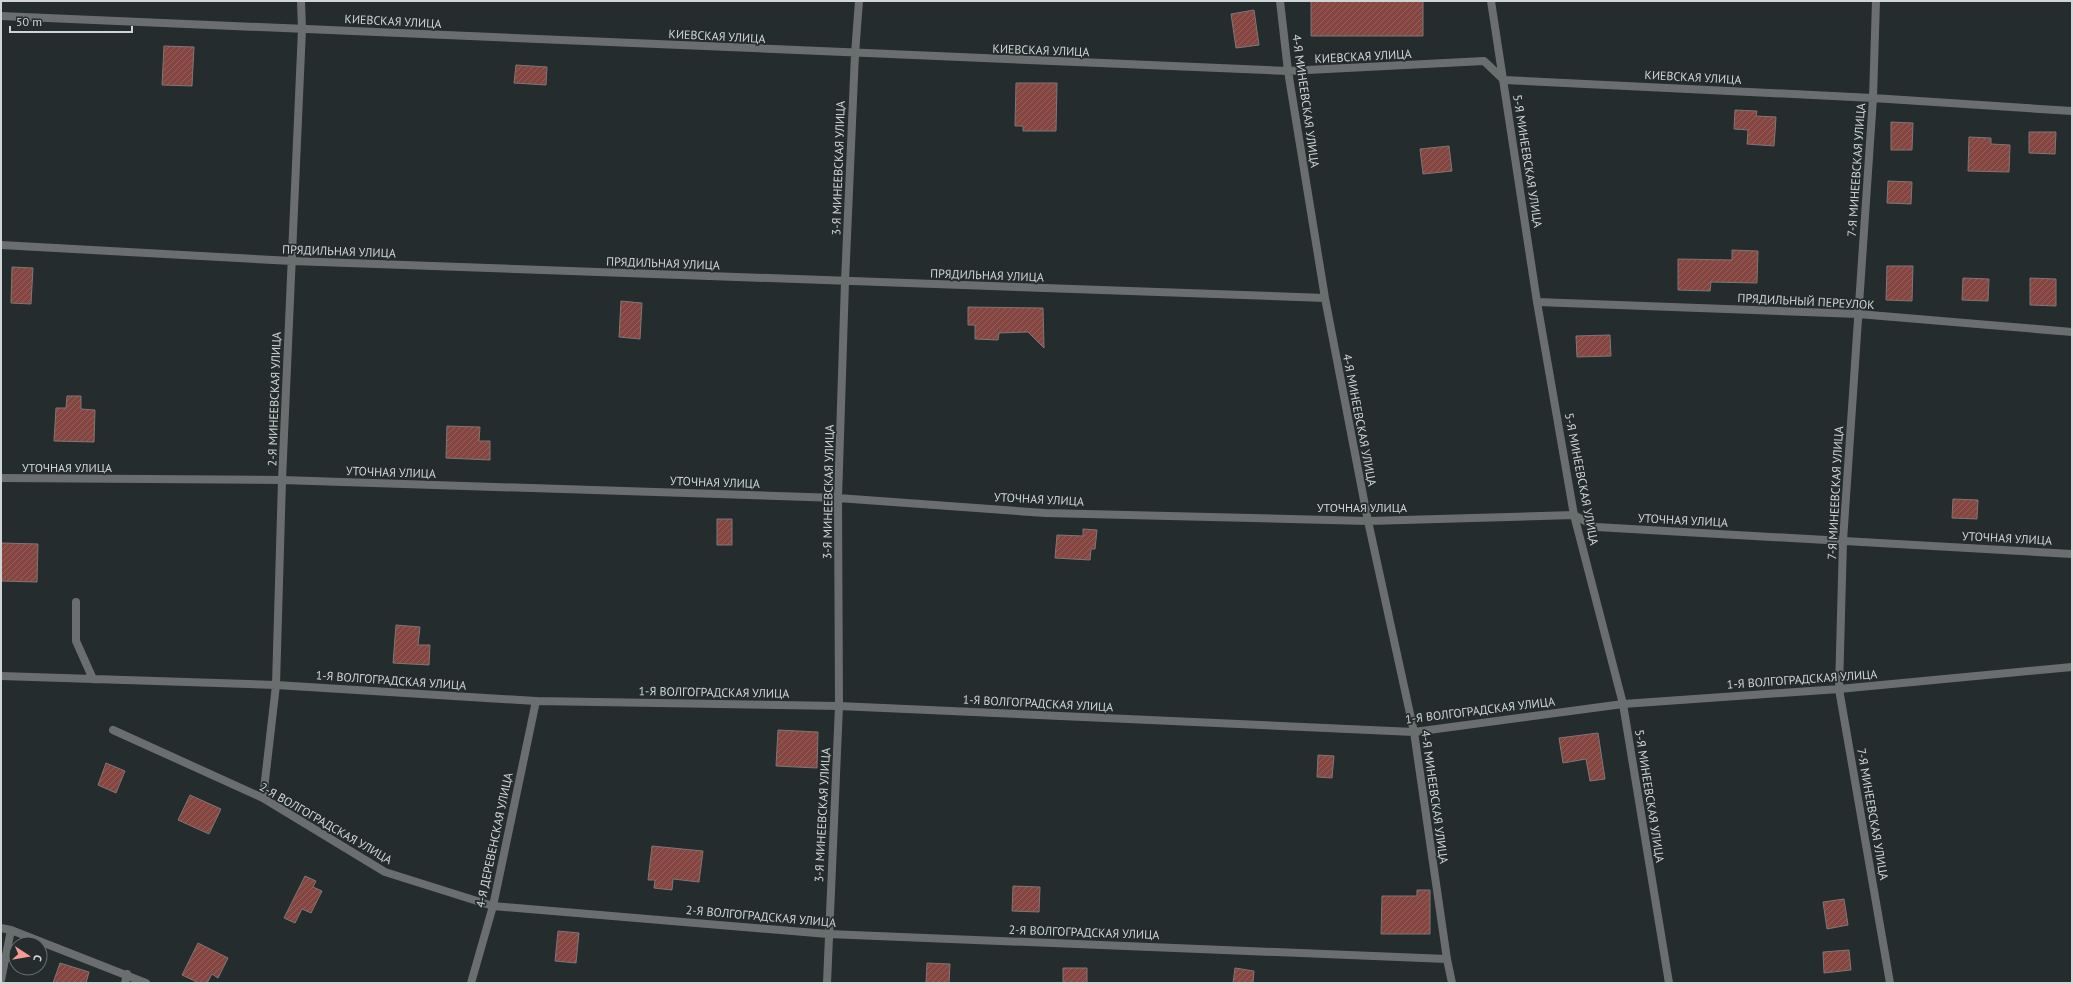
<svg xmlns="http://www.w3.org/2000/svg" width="2073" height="984" font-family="'PT Sans',sans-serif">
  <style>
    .building { fill: url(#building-hatch); stroke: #7e7776 }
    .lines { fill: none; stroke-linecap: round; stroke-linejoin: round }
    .minor { stroke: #6b6e6f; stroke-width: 8 }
    .labels { text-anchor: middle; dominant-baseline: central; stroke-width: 3.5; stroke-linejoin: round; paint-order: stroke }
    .street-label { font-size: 12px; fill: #d1d5d5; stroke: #252c2d }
  </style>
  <defs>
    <pattern id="building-hatch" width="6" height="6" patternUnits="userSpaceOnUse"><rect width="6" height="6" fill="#854641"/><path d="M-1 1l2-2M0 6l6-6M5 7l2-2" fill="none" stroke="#95605c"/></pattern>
  </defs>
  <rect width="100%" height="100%" fill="#252c2d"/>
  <path class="building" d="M1311 1H1423V36H1311Z
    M1254 10 1259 45 1236 48 1231 14Z
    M164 46 194 47 192 86 162 85Z
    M516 65 547 67 546 85 514 83Z
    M1016 83H1057L1056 131H1023V126H1015Z
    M1735 110 1757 111 1756 116 1776 117 1774 146 1747 144 1748 130 1734 129Z
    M1891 122 1913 123 1912 150H1891Z
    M2029 132H2056L2055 154 2029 153Z
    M1969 137 1991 138V144L2010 145 2009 172 1968 171Z
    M1449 146 1452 171 1423 174 1420 149Z
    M1888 181 1912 182 1911 204 1887 203Z
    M1732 250 1758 251 1757 283 1711 282 1710 291 1678 290V259L1732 260Z
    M1887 266H1913L1912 301 1886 300Z
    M12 267 33 268 31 304 11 303Z
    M1963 278 1989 279 1988 301 1962 300Z
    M2030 278 2056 279V306L2030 305Z
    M621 301 642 303 640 339 619 337Z
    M968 307 1043 308 1044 348 1028 332 999 333 998 340 975 339V325H968Z
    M1610 335 1611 356 1577 357 1576 336Z
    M67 396H81V409L95 410 94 442 54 441 56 408H66Z
    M447 426 480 427 479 441H490V460L446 458Z
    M1953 499 1978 500 1977 519 1952 518Z
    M717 519H732V545H717Z
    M1083 529 1097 530 1095 549H1091L1090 560 1055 558 1057 535 1083 536Z
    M1 543 38 544 37 582 1 581Z
    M396 625 420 627 418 645H430L429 665 393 663Z
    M778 730 818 732 817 768 776 766Z
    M1598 733 1605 779 1590 781 1586 759 1563 763 1559 738Z
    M1318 755 1334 756 1332 778 1317 777Z
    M106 763 125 771 116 793 98 785Z
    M190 795 221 809 209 834 178 820Z
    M652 846 703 851 699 882 673 879 672 890 654 888 655 880H648Z
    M305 876 316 881 313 887 322 891 311 913 302 909 295 923 284 918Z
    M1013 886 1040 887 1039 912 1012 911Z
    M1417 890H1430V934H1381L1382 896H1417Z
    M1844 899 1848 925 1827 929 1823 902Z
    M558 931 579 933 576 963 555 961Z
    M198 943 228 958 218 978 212 974 207 983H199L182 975Z
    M1849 950 1851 970 1824 973 1823 952Z
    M60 963 89 972 86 983H53Z
    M927 963 950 964 949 983H926Z
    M1063 968H1087V983H1063Z
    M1235 968 1254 971 1253 983H1233Z"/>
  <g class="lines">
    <path class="minor" d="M1280 1 1288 71 1325 298 1368 521 1414 732 1447 959 1452 983
      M1491 1 1537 302 1574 515 1623 704 1669 983
      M1876 1 1873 98 1843 541 1839 689 1890 983
      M1 16 1288 71 1484 61 1504 80 1873 98 2072 111
      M1 245 292 261 1325 298
      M1537 302 1858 314 2072 332
      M1 478 282 480 838 498 1045 513 1368 521 1574 515 1596 527 2072 554
      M76 602V641L93 679
      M1 676 276 685 536 701 839 706 1414 732 1623 704 1839 689 2072 667
      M113 730 263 798 385 872 493 906 828 934 1447 959
      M263 798 276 685 282 480 302 29 301 1
      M1 928 11 930 146 983
      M1 980 11 930
      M125 983 127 974
      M471 983 493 906 536 701
      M827 983 839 706 838 498 845 282 855 54 859 1"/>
  </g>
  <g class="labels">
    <g class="street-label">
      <text transform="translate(393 21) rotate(3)">КИЕВСКАЯ УЛИЦА</text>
      <text transform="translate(717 36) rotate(3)">КИЕВСКАЯ УЛИЦА</text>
      <text transform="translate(1041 50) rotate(2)">КИЕВСКАЯ УЛИЦА</text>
      <text transform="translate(1363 56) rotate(-3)">КИЕВСКАЯ УЛИЦА</text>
      <text transform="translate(1693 77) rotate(3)">КИЕВСКАЯ УЛИЦА</text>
      <text transform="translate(1306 101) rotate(82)">4-Я МИНЕЕВСКАЯ УЛИЦА</text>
      <text transform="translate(1528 161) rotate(81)">5-Я МИНЕЕВСКАЯ УЛИЦА</text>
      <text transform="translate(838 168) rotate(-88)">3-Я МИНЕЕВСКАЯ УЛИЦА</text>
      <text transform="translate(1856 170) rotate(-86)">7-Я МИНЕЕВСКАЯ УЛИЦА</text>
      <text transform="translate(339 251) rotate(2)">ПРЯДИЛЬНАЯ УЛИЦА</text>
      <text transform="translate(663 263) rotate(2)">ПРЯДИЛЬНАЯ УЛИЦА</text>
      <text transform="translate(987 275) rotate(2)">ПРЯДИЛЬНАЯ УЛИЦА</text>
      <text transform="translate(1806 301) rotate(3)">ПРЯДИЛЬНЫЙ ПЕРЕУЛОК</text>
      <text transform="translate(274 399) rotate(-88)">2-Я МИНЕЕВСКАЯ УЛИЦА</text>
      <text transform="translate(1360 420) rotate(79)">4-Я МИНЕЕВСКАЯ УЛИЦА</text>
      <text x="67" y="467">УТОЧНАЯ УЛИЦА</text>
      <text transform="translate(391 472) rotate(2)">УТОЧНАЯ УЛИЦА</text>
      <text transform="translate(1582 479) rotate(79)">5-Я МИНЕЕВСКАЯ УЛИЦА</text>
      <text transform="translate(715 482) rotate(2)">УТОЧНАЯ УЛИЦА</text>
      <text transform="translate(828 492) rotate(-89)">3-Я МИНЕЕВСКАЯ УЛИЦА</text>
      <text transform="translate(1835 493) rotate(-87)">7-Я МИНЕЕВСКАЯ УЛИЦА</text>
      <text transform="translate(1039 499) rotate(3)">УТОЧНАЯ УЛИЦА</text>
      <text x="1362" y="507">УТОЧНАЯ УЛИЦА</text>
      <text transform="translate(1683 520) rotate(3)">УТОЧНАЯ УЛИЦА</text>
      <text transform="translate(2007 538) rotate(3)">УТОЧНАЯ УЛИЦА</text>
      <text transform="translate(1802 679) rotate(-4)">1-Я ВОЛГОГРАДСКАЯ УЛИЦА</text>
      <text transform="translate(391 680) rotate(4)">1-Я ВОЛГОГРАДСКАЯ УЛИЦА</text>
      <text transform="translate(714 692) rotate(1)">1-Я ВОЛГОГРАДСКАЯ УЛИЦА</text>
      <text transform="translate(1038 703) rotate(3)">1-Я ВОЛГОГРАДСКАЯ УЛИЦА</text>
      <text transform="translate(1480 710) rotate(-7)">1-Я ВОЛГОГРАДСКАЯ УЛИЦА</text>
      <text transform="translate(1650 796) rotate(81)">5-Я МИНЕЕВСКАЯ УЛИЦА</text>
      <text transform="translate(1435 797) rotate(82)">4-Я МИНЕЕВСКАЯ УЛИЦА</text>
      <text transform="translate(1873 814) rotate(80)">7-Я МИНЕЕВСКАЯ УЛИЦА</text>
      <text transform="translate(822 815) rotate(-87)">3-Я МИНЕЕВСКАЯ УЛИЦА</text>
      <text transform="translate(326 823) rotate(30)">2-Я ВОЛГОГРАДСКАЯ УЛИЦА</text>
      <text transform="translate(494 840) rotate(-78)">4-Я ДЕРЕВЕНСКАЯ УЛИЦА</text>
      <text transform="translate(761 916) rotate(5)">2-Я ВОЛГОГРАДСКАЯ УЛИЦА</text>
      <text transform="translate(1084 932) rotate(2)">2-Я ВОЛГОГРАДСКАЯ УЛИЦА</text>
    </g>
  </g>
  <rect width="2073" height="984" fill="none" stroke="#d1d5d5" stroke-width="4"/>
  <g transform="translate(28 956) rotate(102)"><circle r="19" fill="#252c2d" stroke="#6a7070"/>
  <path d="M0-3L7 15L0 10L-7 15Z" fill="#f59c94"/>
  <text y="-6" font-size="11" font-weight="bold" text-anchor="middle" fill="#d1d5d5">С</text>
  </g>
  <path d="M10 26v6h122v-6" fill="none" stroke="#d1d5d5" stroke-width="2"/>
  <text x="16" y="26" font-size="12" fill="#d1d5d5" stroke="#252c2d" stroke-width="3" paint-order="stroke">50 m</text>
</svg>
